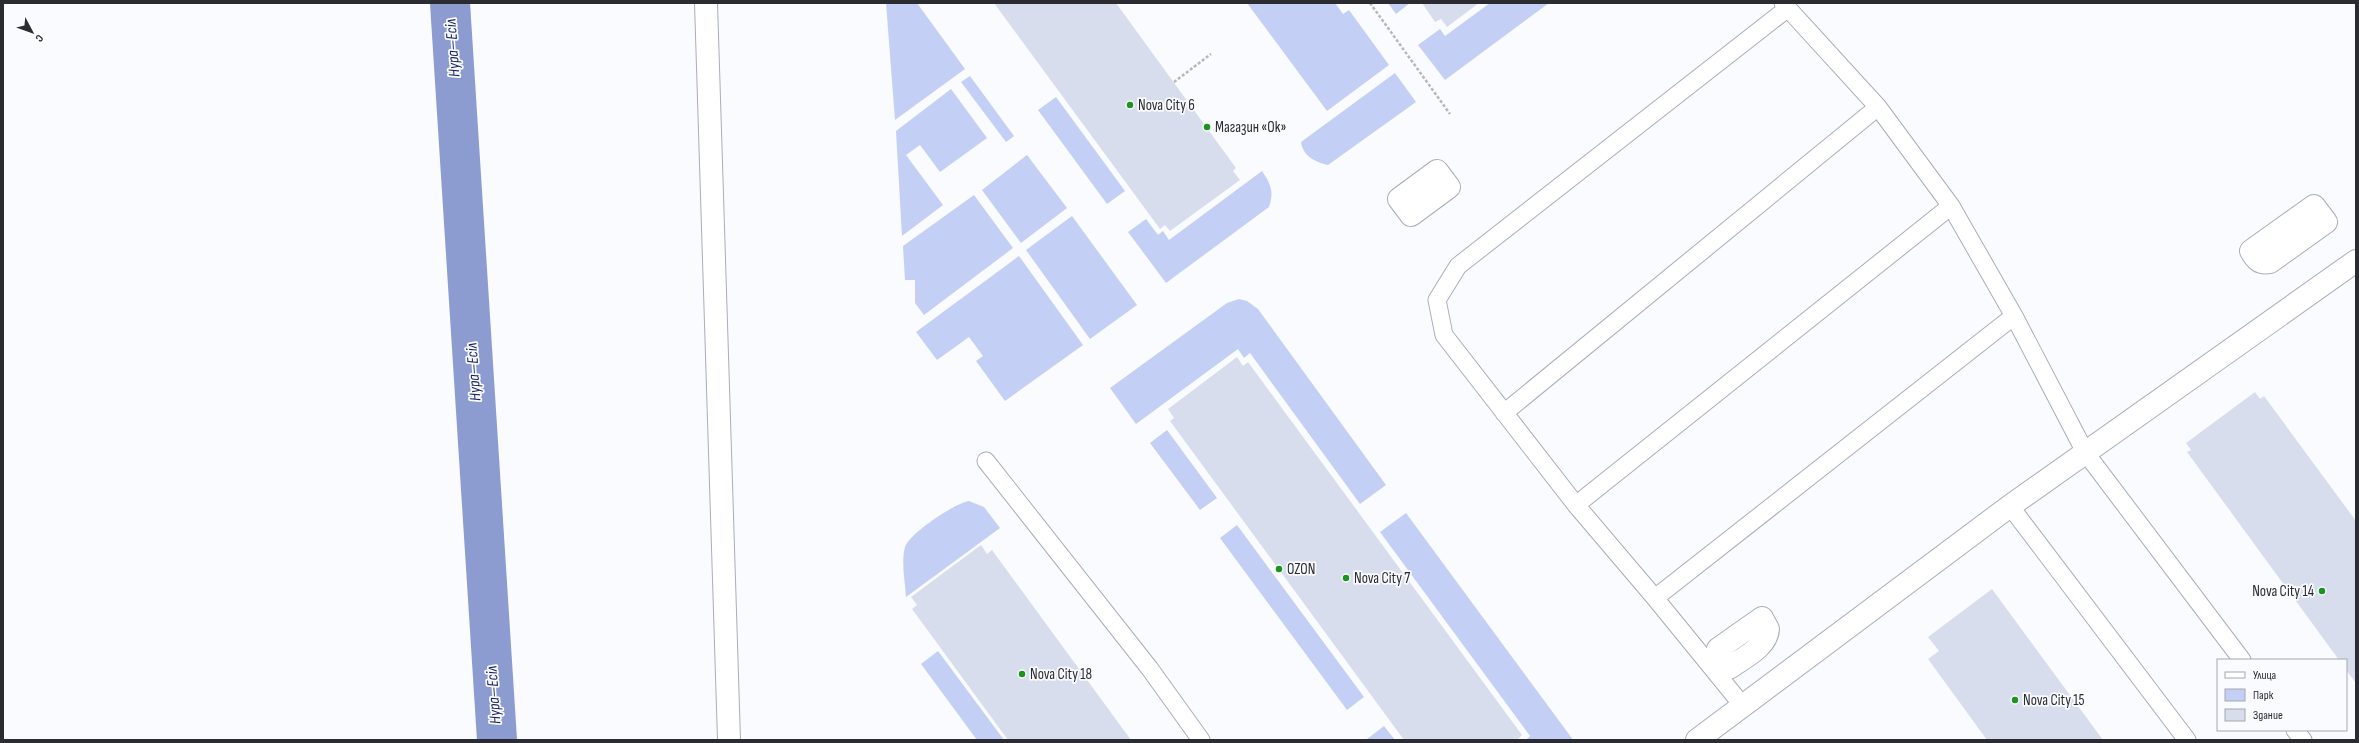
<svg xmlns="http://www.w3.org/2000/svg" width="2359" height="743" font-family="'Sofia Sans Condensed',sans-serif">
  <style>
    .green { fill: #c3cff5 }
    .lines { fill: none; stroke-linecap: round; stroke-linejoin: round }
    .canal { stroke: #8d9cd0; stroke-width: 40 }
    .building { fill: #d8dded }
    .service-casing { stroke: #a9adbc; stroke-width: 19 }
    .pedestrian-casing { stroke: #a9adbc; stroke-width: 24 }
    .minor-casing { stroke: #a9adbc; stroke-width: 24 }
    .path { stroke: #b6b8bc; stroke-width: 2.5; stroke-dasharray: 3 2; stroke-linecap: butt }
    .service { stroke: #fff; stroke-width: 17 }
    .pedestrian { stroke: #fff; stroke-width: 22 }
    .minor { stroke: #fff; stroke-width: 22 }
    .poi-dot { fill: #1e9320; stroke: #f9fbfe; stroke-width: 1.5 }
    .labels { text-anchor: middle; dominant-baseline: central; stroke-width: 3.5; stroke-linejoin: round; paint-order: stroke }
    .poi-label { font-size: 15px; fill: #2a2c32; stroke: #f9fbfe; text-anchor: start }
    .water-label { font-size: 16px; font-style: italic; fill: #19225f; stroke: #f9fbfe }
  </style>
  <rect width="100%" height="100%" fill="#f9fbfe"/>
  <path class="green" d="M886 3H917L965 69 895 120Z
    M1247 3H1335L1343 14 1349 10 1389 65 1327 111Z
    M1388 3H1410L1396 14Z
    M1490 3H1549L1445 80 1418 45 1440 29 1445 36Z
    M1395 73 1416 102 1328 165C1315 162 1303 156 1301 142Z
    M970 76 1014 136 1006 142 961 82Z
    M951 89 987 138 940 172 920 145 906 155 943 205 902 236 896 131Z
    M1056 97 1125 191 1107 204 1038 110Z
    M1027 155 1067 208 1021 243 982 190Z
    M1262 171C1271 184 1274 192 1269 207L1166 283 1128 232 1146 219 1158 235 1163 231 1169 240Z
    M974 195 1013 248 924 315 915 303V280H905L903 246Z
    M1072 216 1137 305 1090 339 1026 250Z
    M1019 256 1083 345 1005 401 976 361 983 356 969 337 937 360 916 332Z
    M1239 299 1247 301 1258 309 1386 485 1360 504 1250 353 1244 358 1238 349 1136 424 1110 388 1227 303Z
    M1167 430 1217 498 1200 510 1150 443Z
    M969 501 984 507 1000 528 906 597C905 581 901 562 905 547 910 533 955 503 969 501Z
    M1406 513 1571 737 1573 740H1526L1530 736 1380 532Z
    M1237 525 1364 697 1347 710 1220 538Z
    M938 651 1004 740H977L921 664Z
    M1384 726 1395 740H1368L1367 739Z"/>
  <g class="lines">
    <path class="canal" d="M450 3 497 740"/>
  </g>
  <path class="building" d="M994 3H1116L1236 168 1233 171 1240 180 1170 231 1165 225 1160 229Z
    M1422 3H1479L1447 27 1441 19 1435 22Z
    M1237 357 1243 366 1248 362 1522 735 1517 740H1404L1170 421 1174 418 1168 409Z
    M2255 392 2260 399 2264 396 2356 521V683L2346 670V660H2339L2187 452 2191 450 2186 443Z
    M981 545 987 554 992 550 1131 740H1008L912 609 917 605 911 597Z
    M1992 589 2103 740H1987L1928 659 1939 651 1928 637Z"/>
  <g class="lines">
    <defs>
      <path id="service" d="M1783 3 1878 107 1951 206 2014 316 2085 452 2242 660
        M1504 413 1878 107
        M986 461 1150 669 1201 740
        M1576 505 1951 206
        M2010 506 2187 740
        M1655 598 2014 316
        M1743 706 1655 598 1576 505 1444 335 1437 300 1458 266 1788 8
        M2295 730 2303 740"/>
      <path id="pedestrian" d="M1437 171 1449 187 1411 215 1399 199Z
        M2314 206 2326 222 2270 262C2260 264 2256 260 2251 251Z
        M1762 618 1768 629C1767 647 1743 658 1729 668L1718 649Z"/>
      <path id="minor" d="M706 3 729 740
        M1697 740 2010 506 2356 261"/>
    </defs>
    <use href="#service" class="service-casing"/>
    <use href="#pedestrian" class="pedestrian-casing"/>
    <use href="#minor" class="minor-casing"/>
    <path class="path" d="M1370 3 1450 114
      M1174 82 1211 54"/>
    <use href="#service" class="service"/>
    <use href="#pedestrian" class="pedestrian"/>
    <use href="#minor" class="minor"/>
  </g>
  <g class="poi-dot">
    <circle cx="1130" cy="105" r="4"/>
    <circle cx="1207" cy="127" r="4"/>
    <circle cx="1279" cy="569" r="4"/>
    <circle cx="1346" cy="578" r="4"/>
    <circle cx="2322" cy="591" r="4"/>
    <circle cx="1022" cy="674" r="4"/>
    <circle cx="2015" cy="700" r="4"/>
  </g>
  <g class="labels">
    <g class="poi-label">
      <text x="1138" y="105">Nova City 6</text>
      <text x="1215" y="127">Магазин «Ok»</text>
      <text x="1287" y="569">OZON</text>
      <text x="1354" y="578">Nova City 7</text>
      <text x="2314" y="591" text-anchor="end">Nova City 14</text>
      <text x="1030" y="674">Nova City 18</text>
      <text x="2023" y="700">Nova City 15</text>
    </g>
    <g class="water-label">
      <text transform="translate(453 48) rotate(-94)">Нура—Есіл</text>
      <text transform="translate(474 372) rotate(-94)">Нура—Есіл</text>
      <text transform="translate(494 695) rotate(-94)">Нура—Есіл</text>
    </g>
  </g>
  <rect width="2359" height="743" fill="none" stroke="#2a2c32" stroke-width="8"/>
  <rect x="2217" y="659" width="130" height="72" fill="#f9fbfe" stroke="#a6a8ac"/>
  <rect x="2225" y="672" width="20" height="6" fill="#ffffff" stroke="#a6a8ac"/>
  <text x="2253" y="679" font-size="12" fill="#2a2c32">Улица</text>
  <rect x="2225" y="689" width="20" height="12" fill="#c3cff5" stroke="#a6a8ac"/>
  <text x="2253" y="699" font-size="12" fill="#2a2c32">Парк</text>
  <rect x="2225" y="709" width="20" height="12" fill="#d8dded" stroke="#a6a8ac"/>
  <text x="2253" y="719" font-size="12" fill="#2a2c32">Здание</text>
  <g transform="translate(32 32) rotate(131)" stroke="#f9fbfe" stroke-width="3" paint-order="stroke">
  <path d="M0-3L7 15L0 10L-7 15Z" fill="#2a2c32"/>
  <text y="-6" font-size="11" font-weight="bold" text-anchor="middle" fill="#2a2c32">С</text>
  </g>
</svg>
